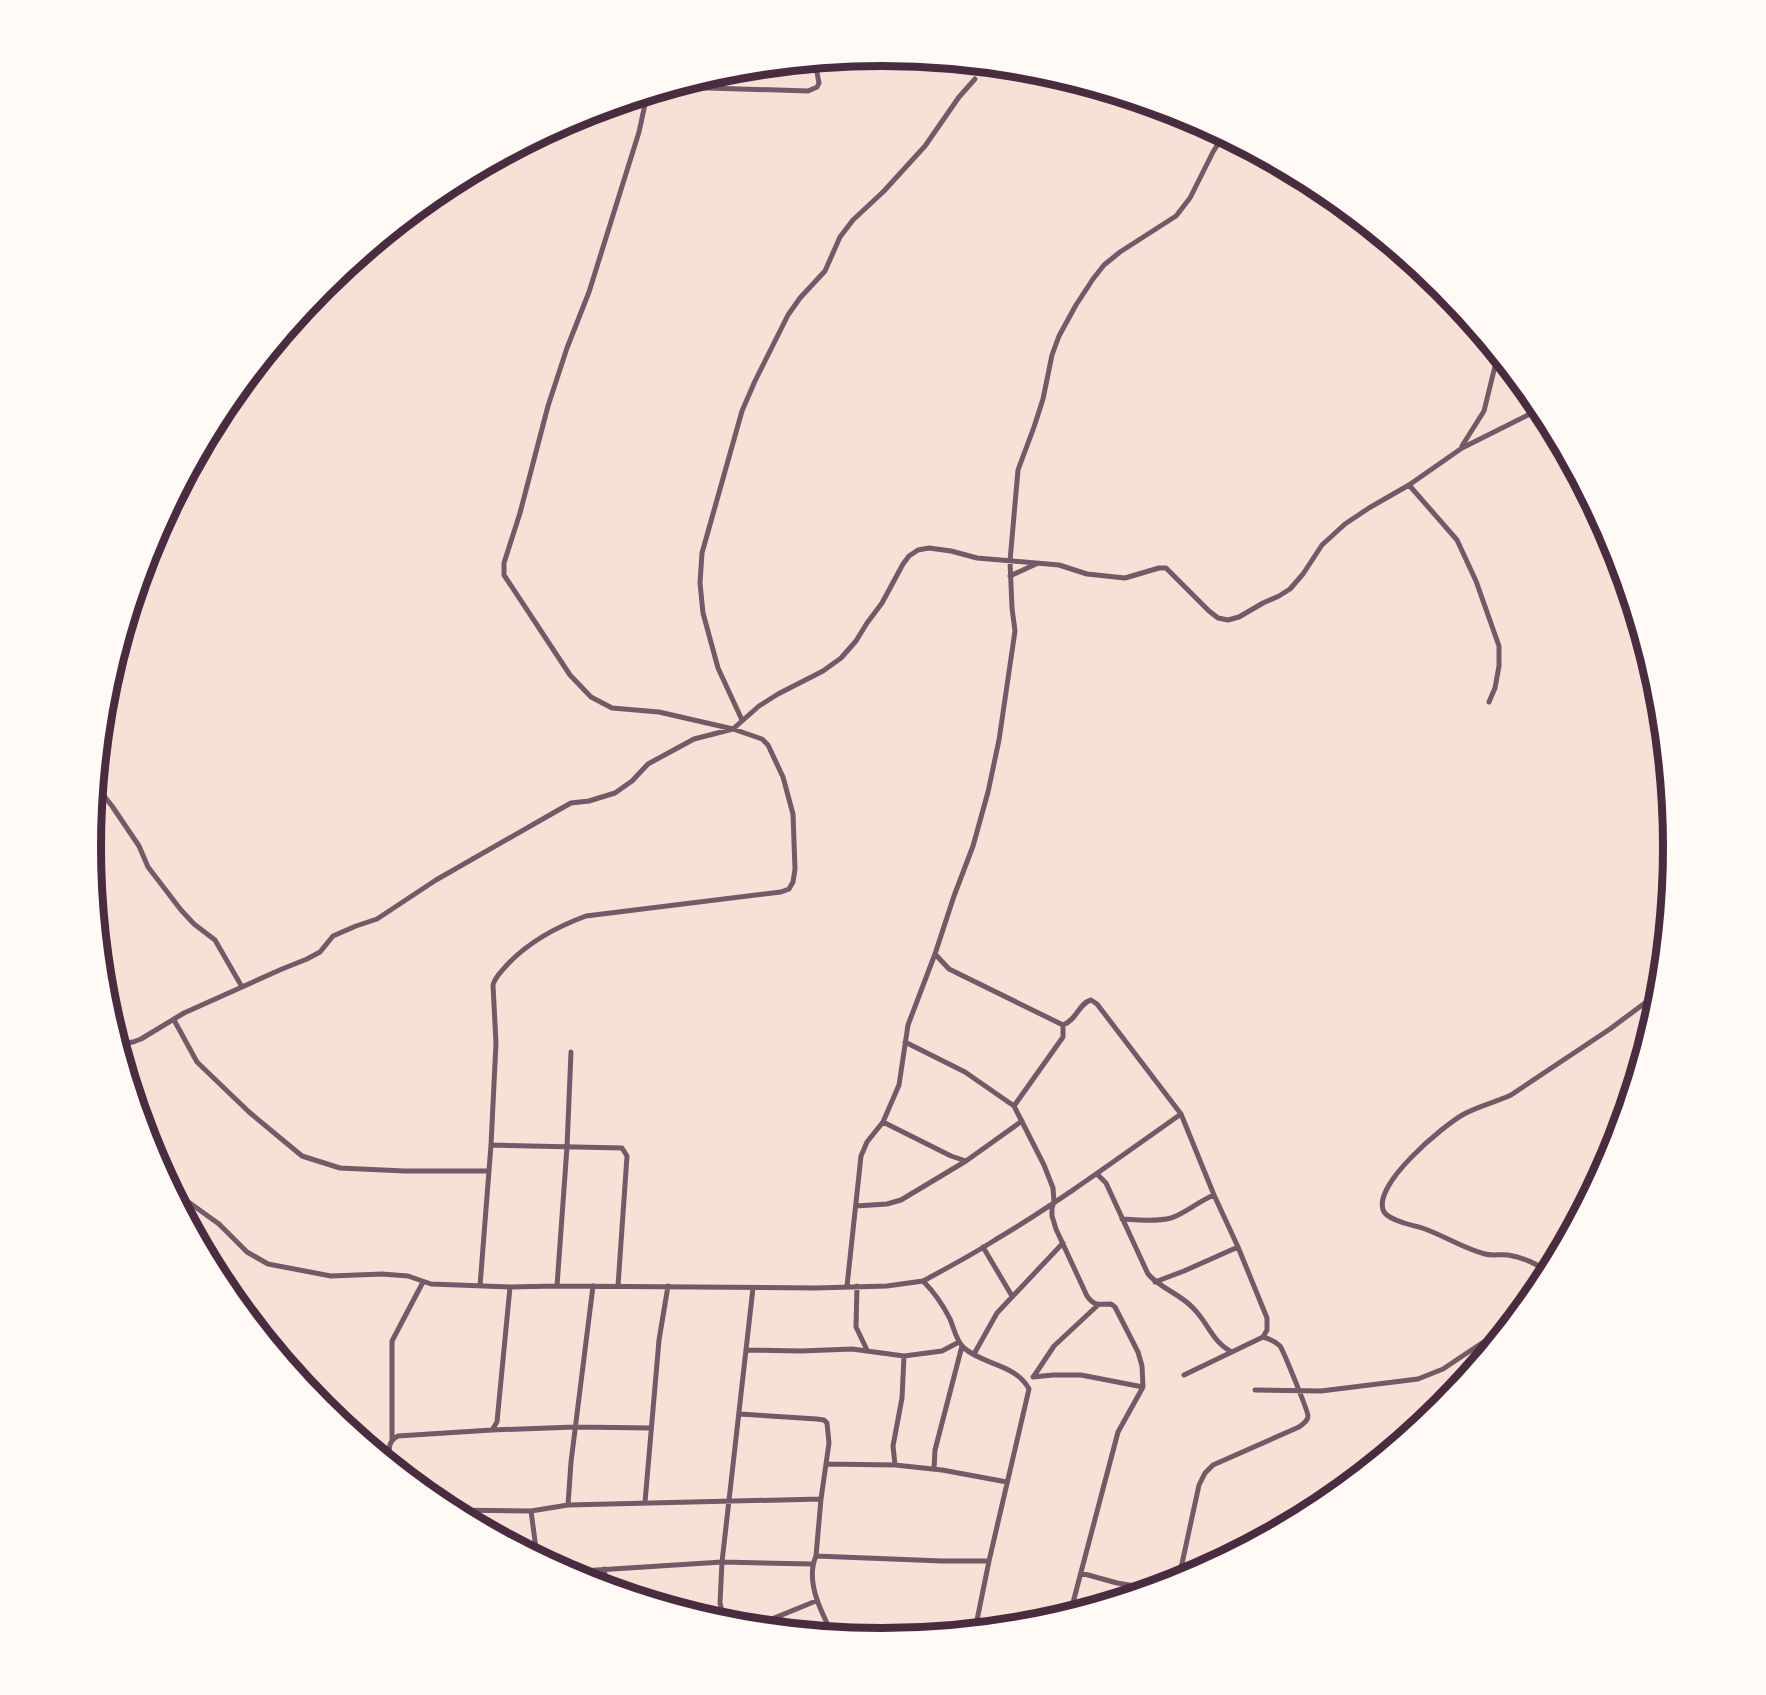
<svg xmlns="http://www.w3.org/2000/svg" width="1766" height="1695" font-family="'PT Sans',sans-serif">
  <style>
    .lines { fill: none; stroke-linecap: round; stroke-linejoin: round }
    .minor { stroke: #755966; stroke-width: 5 }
    .rim { fill: none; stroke: #4a2c40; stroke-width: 8 }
  </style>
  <rect width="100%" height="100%" fill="#f7e1d7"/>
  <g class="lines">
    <path class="minor" d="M676 87 808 91 817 87 819 83 815 62
      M1462 446 1484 411 1498 354
      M1409 485 1457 540 1476 581 1499 646V666L1495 688 1489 702
      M1010 576 1036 564
      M742 720 718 668 703 613 700 583 702 553 742 411 755 381 788 315 800 298 825 271 840 237 853 220 884 191 925 146 959 97 975 79
      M97 787 112 806 139 846 148 867 181 910 194 924 215 940 242 987
      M935 954 949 969 1063 1025C1077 1020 1078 1004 1091 1000L1097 1004 1181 1114 1214 1195 1238 1247 1267 1318V1330L1263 1337 1184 1375
      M174 1020 197 1062 249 1112 302 1156 340 1168 404 1171H489
      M905 1042 965 1072 1014 1106 1044 1165 1053 1188 1054 1202 1052 1208V1216L1056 1229 1087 1296C1095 1307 1099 1304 1111 1304L1115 1307 1138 1352 1142 1366 1143 1387 1118 1432 1070 1614
      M119 1044 133 1042 141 1039 184 1013 282 969 307 959 320 952 333 936 356 926 377 919 436 880 562 808 571 803 589 801 615 793 632 781 648 764 694 739 733 729 759 706 778 694 823 671 841 658 856 641 867 623 882 603 903 564 909 556 918 550 929 548 951 551 977 558 1059 565 1087 574 1125 578 1159 568H1166L1209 611 1218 618 1228 620 1239 617 1263 603 1279 596 1290 589 1303 574 1322 545 1345 524 1369 508 1409 485 1462 448 1542 408
      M1014 1106 1063 1037V1025
      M883 1122 951 1156 966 1161
      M491 1145 622 1148 627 1156 618 1286
      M1097 1174 1106 1183 1148 1274C1161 1289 1181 1294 1194 1309 1208 1323 1213 1343 1232 1352
      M170 1185 180 1196 219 1224 247 1252 268 1264 331 1276 382 1274 408 1276 431 1284 510 1287 557 1286 816 1288 887 1286 923 1281C934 1292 943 1305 950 1319 954 1328 956 1341 964 1348 983 1365 1016 1364 1029 1389L989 1561 975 1630
      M856 1206 887 1204 901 1200 966 1161 1022 1121
      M1122 1219C1137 1220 1156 1222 1171 1218 1184 1214 1199 1201 1214 1195
      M983 1247 1012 1296
      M1549 1273C1538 1264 1522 1257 1508 1255 1500 1254 1492 1256 1485 1254 1465 1249 1448 1238 1430 1231 1422 1227 1413 1226 1404 1223 1398 1221 1388 1218 1384 1212 1370 1186 1444 1125 1464 1114 1479 1106 1496 1102 1511 1095L1610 1029 1661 991
      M923 1281C947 1268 972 1255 995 1240 1059 1202 1120 1157 1181 1114
      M1155 1282 1184 1271 1238 1247
      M480 1286 491 1145 496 1043 493 985C495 977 501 972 506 966 528 942 556 927 586 916L781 892 789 889 793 882 795 869 793 814 783 777 768 745 762 739 733 729 659 712 612 708 591 697 570 675 504 575V563L520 513 548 406 567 348 589 292 639 132 647 95
      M557 1286 567 1147 571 1052
      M847 1286 861 1156 867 1142 883 1122 899 1085 908 1025 935 954 954 896 973 846 988 792 999 740 1015 631 1012 608 1010 561 1018 470 1034 427 1043 399 1052 355 1059 336 1076 305 1093 279 1104 265 1120 252 1176 216 1190 198 1213 152 1223 136
      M857 1286 856 1327 867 1350
      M746 1350 801 1351 852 1349 904 1356 942 1351 959 1342
      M974 1354 997 1313 1063 1243
      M1034 1376 1054 1346 1098 1305
      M1033 1377 1053 1375H1081L1143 1387
      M1255 1390 1321 1391 1418 1379 1443 1369 1512 1323
      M739 1414 817 1419 824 1420 827 1423 829 1443 821 1499 816 1556C805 1581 821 1612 833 1635
      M492 1430 575 1427 651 1428
      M392 1439V1341L423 1282
      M392 1464C389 1452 386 1442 398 1436L492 1430 497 1422 510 1287
      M826 1464 895 1465 942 1470 1007 1482
      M895 1465 893 1446 902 1398 904 1356
      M934 1469 935 1450 962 1346
      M645 1502 659 1340 668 1286
      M568 1505 571 1462 593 1286
      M451 1510 531 1511 568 1505 821 1499
      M531 1511 537 1556
      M816 1556 942 1561H989
      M604 1569 607 1587
      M566 1572 722 1562 812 1564
      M1081 1573 1117 1583 1153 1589
      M1178 1582 1199 1485 1205 1473 1213 1465 1299 1427C1303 1424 1308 1421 1308 1416 1308 1411 1283 1350 1280 1346 1275 1341 1270 1339 1263 1337
      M725 1623 720 1603 722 1562 753 1288
      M752 1627 816 1601"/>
  </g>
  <path d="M0 0H1766V1695H0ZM101 847a781 781 0 1 1 1562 0a781 781 0 1 1-1562 0Z" fill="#fffaf5" fill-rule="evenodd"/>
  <path class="rim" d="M101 847a781 781 0 1 1 1562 0a781 781 0 1 1-1562 0Z"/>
</svg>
